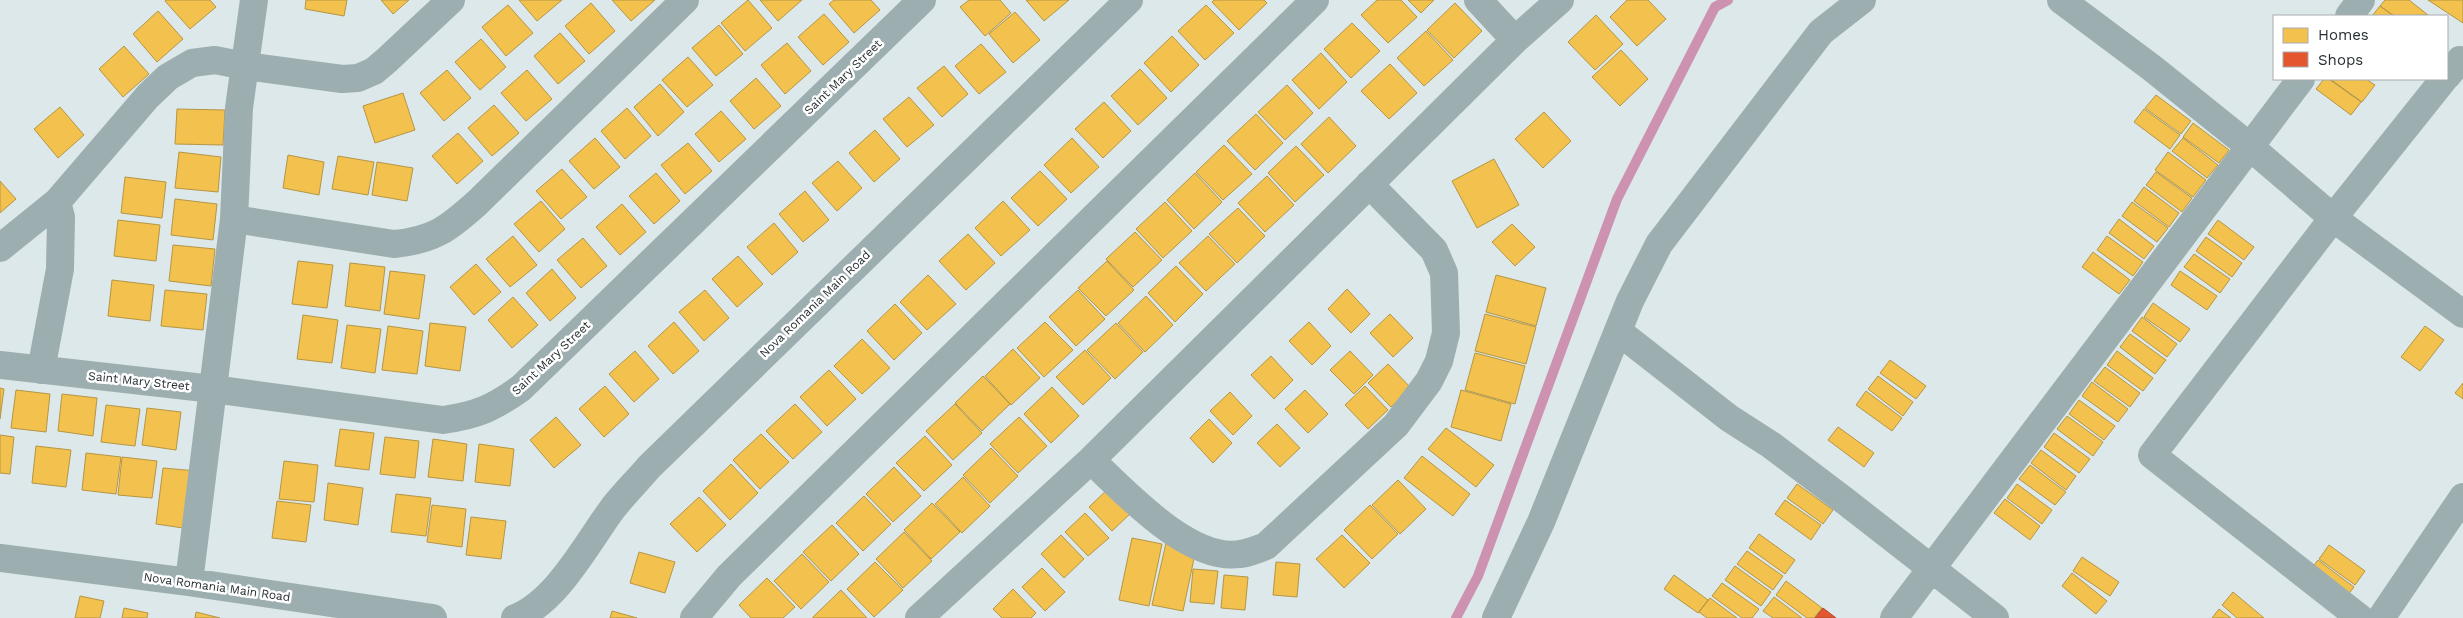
<svg xmlns="http://www.w3.org/2000/svg" width="2463" height="618" font-family="'Work Sans',sans-serif">
  <style>
    .homes { fill: #f2c14e; stroke: #b59645 }
    .shops { fill: #e4572e; stroke: #ab4b2f }
    .lines { fill: none; stroke-linecap: round; stroke-linejoin: round }
    .stream { stroke: #cd92b0; stroke-width: 10 }
    .minor { stroke: #9daeb1; stroke-width: 28 }
    .labels { text-anchor: middle; dominant-baseline: central; stroke-width: 5; stroke-linejoin: round; paint-order: stroke }
    .street-label { font-size: 12px; fill: #273031; stroke: #fff }
  </style>
  <rect width="100%" height="100%" fill="#dce8e9"/>
  <path class="homes" d="M166 0H210L216 7 190 29 165 1Z
    M306 0H347L344 16 305 9Z
    M381 0H409L393 14Z
    M519 0H562L537 21Z
    M612 0H655L631 21Z
    M748 0 772 28 745 51 721 23Z
    M760 0H802L778 21Z
    M834 0H871L880 10 854 33 829 4Z
    M969 0H1000L1011 13 985 36 960 7Z
    M1026 0H1069L1044 21Z
    M1214 0H1264L1267 3 1239 30 1212 2Z
    M1377 0H1401L1417 17 1388 43 1361 15Z
    M1408 0H1434L1421 13Z
    M1627 0H1648L1666 19 1637 46 1610 17Z
    M2385 0H2409L2428 15 2394 16 2380 6Z
    M2428 0H2463V23Z
    M591 3 615 31 589 54 565 26Z
    M1455 3 1482 31 1454 58 1427 30Z
    M508 5 533 33 506 56 482 27Z
    M1206 5 1234 33 1205 60 1178 31Z
    M2380 6 2394 16H2372Z
    M158 11 183 39 157 62 133 34Z
    M1015 12 1040 40 1013 63 989 34Z
    M824 14 849 42 823 65 798 37Z
    M1596 15 1623 44 1595 70 1568 42Z
    M1352 23 1380 51 1351 78 1324 49Z
    M719 25 743 54 716 76 692 48Z
    M1426 31 1453 60 1424 86 1397 58Z
    M560 33 585 61 558 84 534 56Z
    M1172 36 1199 65 1171 92 1144 63Z
    M481 39 506 67 480 90 455 62Z
    M787 43 811 71 785 94 761 65Z
    M981 44 1006 72 979 94 955 66Z
    M124 46 149 74 123 97 99 69Z
    M1621 50 1648 79 1620 106 1592 77Z
    M1321 53 1347 82 1319 109 1292 80Z
    M688 57 713 85 687 107 662 80Z
    M1390 64 1417 93 1389 119 1361 91Z
    M944 66 968 94 942 117 917 88Z
    M1140 69 1167 98 1138 125 1111 96Z
    M447 70 471 98 444 121 420 93Z
    M527 70 552 99 526 121 501 93Z
    M756 78 781 106 754 129 730 101Z
    M2324 79H2329L2361 102 2351 115 2316 89Z
    M2330 79H2366L2375 85 2362 102Z
    M660 84 684 112 658 136 634 107Z
    M1287 85 1313 113 1285 140 1258 112Z
    M403 93 415 130 375 143 363 106Z
    M2156 95 2191 121 2181 134 2145 108Z
    M909 97 934 125 907 147 883 119Z
    M1104 102 1131 131 1103 158 1075 129Z
    M494 105 519 133 492 156 468 128Z
    M60 107 84 135 58 158 34 129Z
    M627 108 651 136 625 159 601 131Z
    M177 109 225 110 223 145 175 144Z
    M2144 109 2180 135 2170 149 2134 122Z
    M721 111 746 139 719 162 695 134Z
    M1544 112 1571 141 1543 168 1515 139Z
    M1256 114 1283 143 1255 170 1227 141Z
    M1329 117 1356 146 1328 173 1301 144Z
    M2193 123 2229 150 2219 163 2183 137Z
    M875 130 900 159 874 182 849 153Z
    M458 133 483 161 457 184 432 156Z
    M595 138 620 167 594 189 569 161Z
    M1072 138 1099 167 1071 193 1044 165Z
    M2183 138 2218 165 2207 178 2172 151Z
    M688 143 712 171 685 194 661 165Z
    M1224 145 1252 174 1223 200 1196 172Z
    M1296 146 1324 175 1295 202 1268 173Z
    M179 152 221 157 218 192 175 188Z
    M2168 152 2206 180 2193 197 2155 170Z
    M288 155 324 162 319 195 283 188Z
    M338 156 374 162 368 195 332 189Z
    M1494 159 1519 205 1477 228 1452 181Z
    M838 161 862 188 837 211 812 183Z
    M377 162 413 168 407 201 372 195Z
    M562 169 587 197 561 219 536 191Z
    M1040 171 1067 199 1038 226 1011 198Z
    M2156 172 2192 198 2182 212 2146 185Z
    M656 173 680 201 654 224 629 196Z
    M1195 173 1222 202 1194 229 1167 200Z
    M1267 176 1294 205 1265 232 1238 203Z
    M125 177 166 182 162 218 121 213Z
    M0 181 16 199 0 213Z
    M2144 187 2179 213 2169 227 2134 201Z
    M805 191 829 220 803 242 779 214Z
    M175 199 217 204 213 240 171 235Z
    M541 201 565 229 539 252 514 224Z
    M1003 201 1030 230 1001 256 975 228Z
    M1165 202 1192 231 1163 258 1136 229Z
    M2132 202 2168 228 2157 242 2122 216Z
    M622 204 646 232 620 255 596 227Z
    M1238 208 1265 236 1237 263 1209 234Z
    M2119 219 2154 246 2144 259 2109 233Z
    M118 220 160 225 156 261 114 256Z
    M2218 220 2254 247 2244 260 2208 234Z
    M774 223 798 252 772 275 747 247Z
    M1512 224 1535 247 1515 266 1492 242Z
    M1135 232 1162 260 1133 287 1106 259Z
    M968 234 995 263 966 290 939 261Z
    M513 236 537 265 510 287 486 259Z
    M1208 236 1235 264 1206 291 1179 263Z
    M2107 236 2143 262 2133 276 2097 250Z
    M2206 237 2242 263 2232 277 2196 251Z
    M583 238 607 266 581 288 557 260Z
    M173 245 215 249 211 286 169 281Z
    M2093 252 2130 280 2119 294 2082 267Z
    M2194 254 2230 279 2220 293 2184 267Z
    M738 256 763 284 737 307 712 279Z
    M298 261 333 265 327 308 292 304Z
    M1107 261 1134 290 1106 316 1078 288Z
    M350 263 385 267 380 311 345 306Z
    M476 264 501 292 474 315 450 287Z
    M1176 266 1203 294 1175 322 1148 293Z
    M552 269 576 298 550 321 526 293Z
    M390 271 425 275 419 319 384 314Z
    M2180 271 2217 296 2207 310 2171 285Z
    M928 275 956 304 927 330 900 302Z
    M1496 275 1546 288 1536 326 1486 312Z
    M112 280 154 285 150 321 108 316Z
    M1347 289 1370 314 1351 333 1328 309Z
    M165 290 207 294 203 330 161 326Z
    M705 290 729 318 704 341 679 312Z
    M1078 290 1105 319 1076 346 1049 317Z
    M1146 296 1173 325 1145 352 1118 323Z
    M513 297 538 325 512 348 488 320Z
    M2153 303 2190 329 2180 342 2144 317Z
    M895 304 922 333 894 360 867 331Z
    M1390 314 1413 338 1393 357 1370 333Z
    M1485 314 1536 327 1526 364 1475 351Z
    M303 315 338 320 332 363 297 359Z
    M2142 317 2177 344 2167 357 2132 331Z
    M674 322 699 351 673 374 648 346Z
    M1045 322 1073 350 1044 377 1017 348Z
    M1309 322 1331 346 1312 365 1289 341Z
    M430 323 466 327 460 371 425 366Z
    M1116 323 1143 352 1115 379 1087 350Z
    M347 325 381 329 375 373 341 368Z
    M388 326 423 331 417 374 382 370Z
    M2425 326 2444 340 2420 371 2401 357Z
    M2130 334 2166 360 2155 374 2120 347Z
    M862 339 890 368 862 394 834 366Z
    M1013 349 1040 378 1011 405 985 376Z
    M1085 350 1111 378 1083 405 1056 377Z
    M635 351 659 379 634 402 609 374Z
    M1350 351 1373 375 1354 394 1330 370Z
    M2117 351 2153 378 2143 391 2107 365Z
    M1475 353 1525 366 1515 404 1465 390Z
    M1271 356 1293 380 1274 399 1251 375Z
    M1890 360 1926 386 1916 399 1880 373Z
    M1388 364 1411 388 1391 407 1368 383Z
    M2105 367 2140 393 2130 407 2094 381Z
    M829 370 856 399 827 426 800 397Z
    M983 376 1010 404 982 431 955 403Z
    M1878 376 1913 402 1903 416 1868 389Z
    M2092 382 2128 409 2118 422 2082 396Z
    M2463 383V399L2455 393Z
    M605 386 629 414 604 437 579 409Z
    M1365 386 1388 410 1368 429 1345 405Z
    M1052 387 1079 416 1051 443 1024 414Z
    M0 388 4 389 0 419Z
    M16 390 50 394 46 432 11 428Z
    M1305 390 1328 414 1308 433 1285 409Z
    M1461 390 1511 404 1501 441 1451 427Z
    M1866 391 1902 418 1892 431 1856 405Z
    M1230 392 1252 416 1233 435 1210 411Z
    M62 394 97 398 93 436 58 431Z
    M2079 400 2115 426 2104 440 2069 414Z
    M795 404 822 432 793 459 766 431Z
    M955 404 982 433 953 460 926 431Z
    M106 405 140 409 135 446 101 442Z
    M147 408 181 412 176 450 142 445Z
    M2067 416 2103 442 2093 456 2057 429Z
    M556 417 581 445 554 468 530 440Z
    M1019 417 1047 446 1018 473 990 444Z
    M1209 419 1232 443 1213 463 1190 438Z
    M1277 424 1300 448 1280 467 1257 443Z
    M1838 427 1874 453 1864 467 1828 440Z
    M1446 428 1494 465 1476 487 1428 449Z
    M340 429 374 433 369 470 335 466Z
    M2054 433 2090 459 2079 473 2044 447Z
    M761 434 789 462 760 489 733 460Z
    M0 435 14 437 10 474 0 473Z
    M925 436 952 465 924 491 896 463Z
    M385 437 419 441 415 478 380 474Z
    M433 439 467 444 463 481 428 477Z
    M479 444 514 449 510 486 475 482Z
    M36 446 71 450 66 487 32 483Z
    M991 448 1018 476 990 503 963 475Z
    M2041 450 2076 476 2066 490 2031 463Z
    M86 453 121 457 116 494 82 490Z
    M1422 456 1470 494 1453 516 1404 478Z
    M122 457 157 461 152 498 118 495Z
    M284 461 318 465 314 502 279 499Z
    M731 464 758 493 730 520 703 491Z
    M2030 465 2066 492 2055 505 2019 479Z
    M894 467 921 496 893 522 866 494Z
    M163 468 197 471 190 529 156 524Z
    M963 477 990 506 962 533 935 504Z
    M1398 480 1426 509 1400 534 1372 505Z
    M328 483 363 488 358 525 324 520Z
    M1797 484 1833 510 1823 524 1787 498Z
    M2017 484 2052 510 2042 524 2007 498Z
    M1109 488 1132 512 1112 531 1089 507Z
    M396 494 431 498 426 536 391 532Z
    M864 496 891 524 863 551 836 523Z
    M699 497 726 525 697 552 670 524Z
    M2005 499 2040 526 2030 540 1994 513Z
    M1785 500 1821 525 1811 540 1775 514Z
    M277 501 311 505 306 542 272 538Z
    M932 503 960 532 931 559 904 530Z
    M432 505 466 509 462 547 427 542Z
    M1370 505 1398 534 1372 559 1344 530Z
    M1085 513 1109 538 1088 556 1065 532Z
    M471 517 506 521 501 559 466 555Z
    M832 525 859 554 831 581 803 552Z
    M904 532 932 561 903 588 876 559Z
    M1759 534 1795 560 1785 574 1749 548Z
    M1061 535 1084 559 1064 578 1041 554Z
    M1342 535 1370 563 1344 588 1316 559Z
    M1132 538 1162 544 1149 606 1119 600Z
    M1166 543 1196 549 1183 611 1152 605Z
    M2329 545 2365 571 2355 585 2319 559Z
    M1747 551 1783 576 1773 590 1737 564Z
    M639 552 675 562 665 593 630 583Z
    M802 554 829 582 801 609 774 581Z
    M2082 557 2119 582 2110 596 2073 571Z
    M2318 560 2354 587 2343 601 2308 573Z
    M875 562 903 590 874 617 847 589Z
    M1276 562 1300 564 1297 597 1273 595Z
    M1735 566 1771 592 1761 606 1725 580Z
    M1042 568 1065 592 1045 611 1022 587Z
    M1193 569 1218 571 1214 604 1190 602Z
    M2072 573 2107 601 2096 614 2062 586Z
    M1224 575 1248 577 1245 610 1221 608Z
    M1674 575 1708 600 1698 613 1664 589Z
    M767 578 795 607 783 618H751L739 605Z
    M1786 581 1822 608 1814 618H1807L1776 595Z
    M1722 583 1759 609 1752 618H1742L1712 596Z
    M1013 589 1036 613 1031 618H1002L993 609Z
    M841 590 867 618H813V617Z
    M2233 592 2264 618H2237L2222 605Z
    M80 596 104 601 100 618H75Z
    M1774 597 1802 618H1773L1763 611Z
    M1710 598 1737 618H1707L1699 612Z
    M124 608 148 613 147 618H122Z
    M2219 609 2231 618H2212Z
    M612 611 637 618H610Z
    M196 612 220 618H195Z"/>
  <path class="shops" d="M1823 608 1836 618H1815Z"/>
  <g class="lines">
    <path class="stream" d="M1456 618 1478 576 1617 199 1715 7 1728 0"/>
    <path class="minor" d="M2061 0 2152 68 2249 146 2333 218 2463 314
      M2349 16 2361 0
      M1515 40 1560 0
      M2447 76 2460 60
      M234 219 394 244C434 240 448 229 477 203L685 0
      M0 248 57 202 148 96 168 77 192 63 215 60 245 66 342 79 358 78 374 71 387 60 451 0
      M1619 332 1729 418 1771 445 1845 501 1995 618
      M0 365 213 389 443 420C478 415 493 408 521 388L922 0
      M41 370 60 269 61 217 57 202
      M1091 460C1125 492 1189 562 1240 554 1249 553 1258 549 1266 546L1396 425 1429 381 1439 361 1446 333 1444 273 1434 250 1369 184
      M0 558 189 582 433 618
      M189 582 234 219 239 108 254 0
      M515 618C557 602 587 543 613 508 624 494 637 481 649 467L1129 0
      M694 618 729 576 1315 0
      M919 618 1091 460 1515 40 1478 0
      M1496 618 1541 522 1630 301 1659 244 1821 32 1862 0
      M1894 618 2301 79
      M2360 618 2152 455 2333 218 2444 79
      M2381 618 2463 497"/>
  </g>
  <g class="labels">
    <g class="street-label">
      <text transform="translate(843 77) rotate(-44)">Saint Mary Street</text>
      <text transform="translate(815 304) rotate(-44)">Nova Romania Main Road</text>
      <text transform="translate(551 358) rotate(-43)">Saint Mary Street</text>
      <text transform="translate(139 381) rotate(6)">Saint Mary Street</text>
      <text transform="translate(217 587) rotate(8)">Nova Romania Main Road</text>
    </g>
  </g>
  <rect x="2273" y="15" width="175" height="65" fill="#ffffff" stroke="#a9acad"/>
  <rect x="2283" y="28" width="25" height="15" fill="#f2c14e" stroke="#a9acad"/>
  <text x="2318" y="40" font-size="15" fill="#273031">Homes</text>
  <rect x="2283" y="52" width="25" height="15" fill="#e4572e" stroke="#a9acad"/>
  <text x="2318" y="65" font-size="15" fill="#273031">Shops</text>
</svg>
